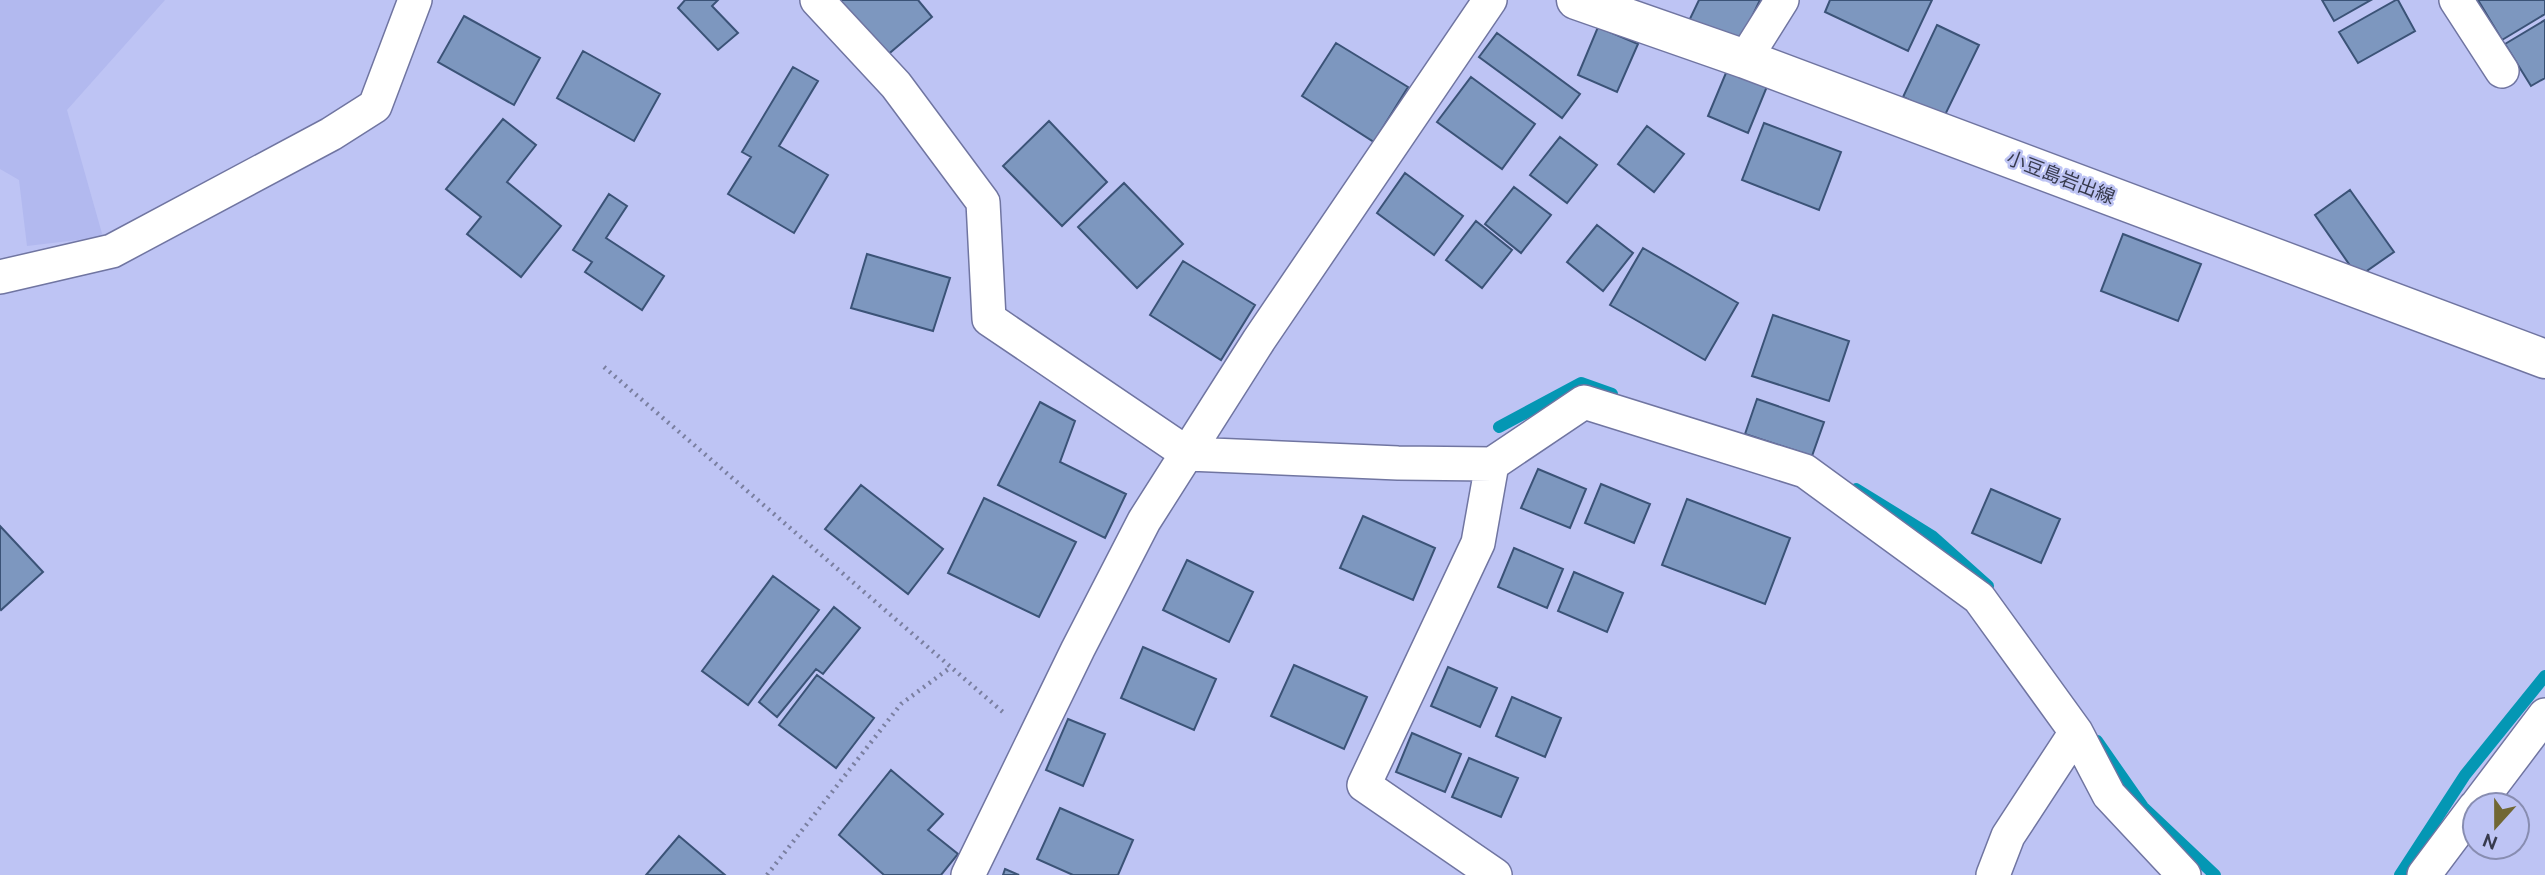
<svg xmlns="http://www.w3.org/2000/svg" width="2545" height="875" font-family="Ubuntu,'Noto Sans JP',sans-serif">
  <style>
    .built { fill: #b2b9ef }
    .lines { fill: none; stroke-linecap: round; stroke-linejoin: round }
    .stream { stroke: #0497b4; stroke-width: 12 }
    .building { fill: #7d97bf; stroke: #3b5377; stroke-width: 2 }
    .street-casing { stroke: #7075a1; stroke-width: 36 }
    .secondary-casing { stroke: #7075a1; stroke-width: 41 }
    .path { stroke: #7a7fa0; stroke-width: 4.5; stroke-dasharray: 2 5; stroke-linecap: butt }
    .street { stroke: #fff; stroke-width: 33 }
    .secondary { stroke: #fff; stroke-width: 38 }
    .labels { text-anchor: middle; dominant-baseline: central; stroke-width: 5; stroke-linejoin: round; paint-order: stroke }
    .street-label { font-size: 19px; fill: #373a4d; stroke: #bec4f4 }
  </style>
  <rect width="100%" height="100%" fill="#bec4f4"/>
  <path class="built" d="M0 0H165L67 110 103 237 27 246 19 180 0 169Z"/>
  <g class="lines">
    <path class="stream" d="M1499 427 1581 383 1612 394
      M1856 489 1932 536 1988 586
      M2097 741 2143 807 2215 875
      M2400 875 2465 775 2545 676"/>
  </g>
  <path class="building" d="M685 0H718L712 6 738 33 718 50 678 8Z
    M835 0H918L932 17 885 57Z
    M1699 0H1760L1737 48 1687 25Z
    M1830 0H1932L1908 51 1825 12Z
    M2322 0H2371L2334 21Z
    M2396 0H2398L2415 31 2358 63 2339 32Z
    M2478 0H2545V14L2502 40Z
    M464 16 540 58 514 105 438 62Z
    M2545 20V78L2531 86 2505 44Z
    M1937 25 1979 45 1944 117 1903 97Z
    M1598 27 1638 44 1617 92 1578 75Z
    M1497 33 1580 94 1562 118 1479 57Z
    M1336 43 1408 87 1374 142 1302 96Z
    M583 51 660 94 634 141 557 98Z
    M793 67 818 81 779 146 828 175 794 233 728 194 751 157 742 152Z
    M1728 68 1768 84 1748 133 1708 116Z
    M1471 77 1535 124 1502 169 1437 122Z
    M503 119 536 145 507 182 561 226 521 277 467 234 481 217 446 189Z
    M1049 121 1107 182 1062 226 1003 166Z
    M1764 123 1841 152 1819 210 1742 180Z
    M1647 126 1684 154 1654 192 1618 164Z
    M1560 137 1597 165 1567 203 1530 175Z
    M1405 173 1463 216 1434 255 1377 213Z
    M1124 183 1183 244 1137 288 1078 227Z
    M1514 187 1551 215 1521 253 1485 224Z
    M2350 190 2394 252 2358 277 2315 215Z
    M609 194 627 206 606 238 664 276 642 310 585 272 592 262 573 250Z
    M1476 221 1512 250 1482 288 1446 260Z
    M1597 225 1633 253 1603 291 1567 262Z
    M2123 234 2201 264 2178 321 2101 291Z
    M1643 248 1738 303 1705 360 1610 305Z
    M867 254 950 278 933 331 851 308Z
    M1183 261 1255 305 1221 360 1150 315Z
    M1773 315 1849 341 1829 401 1752 376Z
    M1757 399 1824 422 1812 456 1745 434Z
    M1040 402 1075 421 1060 462 1126 494 1105 538 998 485Z
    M1538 469 1586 489 1570 528 1521 508Z
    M1601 484 1650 504 1634 543 1585 523Z
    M861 485 943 549 908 594 825 529Z
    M1991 489 2060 519 2041 563 1972 533Z
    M984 498 1076 542 1039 617 948 573Z
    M1687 499 1790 538 1765 604 1662 565Z
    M1363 516 1435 548 1413 600 1340 568Z
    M0 526 43 572 1 610 0 609Z
    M1514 548 1563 569 1547 608 1498 587Z
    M1187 560 1253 592 1229 642 1163 610Z
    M1574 572 1623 593 1607 632 1558 611Z
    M773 576 819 610 748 705 702 671Z
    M834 607 860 628 823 674 816 669 777 717 759 702Z
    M1143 647 1216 679 1194 730 1121 698Z
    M1294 665 1367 697 1344 749 1271 716Z
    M1448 667 1497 688 1480 727 1431 706Z
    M817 675 874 718 836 768 779 725Z
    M1512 697 1561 718 1545 757 1496 736Z
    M1068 719 1105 734 1083 786 1046 770Z
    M1412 733 1461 754 1445 792 1396 772Z
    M1469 758 1518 778 1501 817 1452 797Z
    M891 770 943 814 928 830 958 854 941 875H884L839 835Z
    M1060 808 1133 840 1118 875H1073L1037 859Z
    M679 836 725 875H646Z
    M1005 869 1019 875H1003Z"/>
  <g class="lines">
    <defs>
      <path id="street" d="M817 0 896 85 983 202 989 319 1188 454 1398 463 1492 464 1584 402 1805 471 1979 598 2076 732 2109 795 2184 875
        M2456 0 2502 71
        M1745 59 1782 0
        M0 277 112 251 331 134 375 106 415 0
        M1492 464 1478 543 1364 785 1495 875
        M2477 805 2545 715
        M968 875 1078 649 1144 521 1259 340 1490 0
        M1993 875 2008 836 2076 732
        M2424 875 2475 807"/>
      <path id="secondary" d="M1576 0 1745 59 2545 359"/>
    </defs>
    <use href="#street" class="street-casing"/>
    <use href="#secondary" class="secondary-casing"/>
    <path class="path" d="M604 367 1004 713
      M767 875 901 704 951 667"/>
    <use href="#street" class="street"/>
    <use href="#secondary" class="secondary"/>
  </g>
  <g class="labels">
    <g class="street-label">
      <text transform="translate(2061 177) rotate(21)">小豆島岩出線</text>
    </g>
  </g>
  <g transform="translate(2496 826) rotate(201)"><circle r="33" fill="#bec4f4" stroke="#888db1" stroke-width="2"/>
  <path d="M0-5L12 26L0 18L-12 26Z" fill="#716733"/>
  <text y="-10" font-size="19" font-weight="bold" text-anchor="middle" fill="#373a4d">N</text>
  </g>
</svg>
